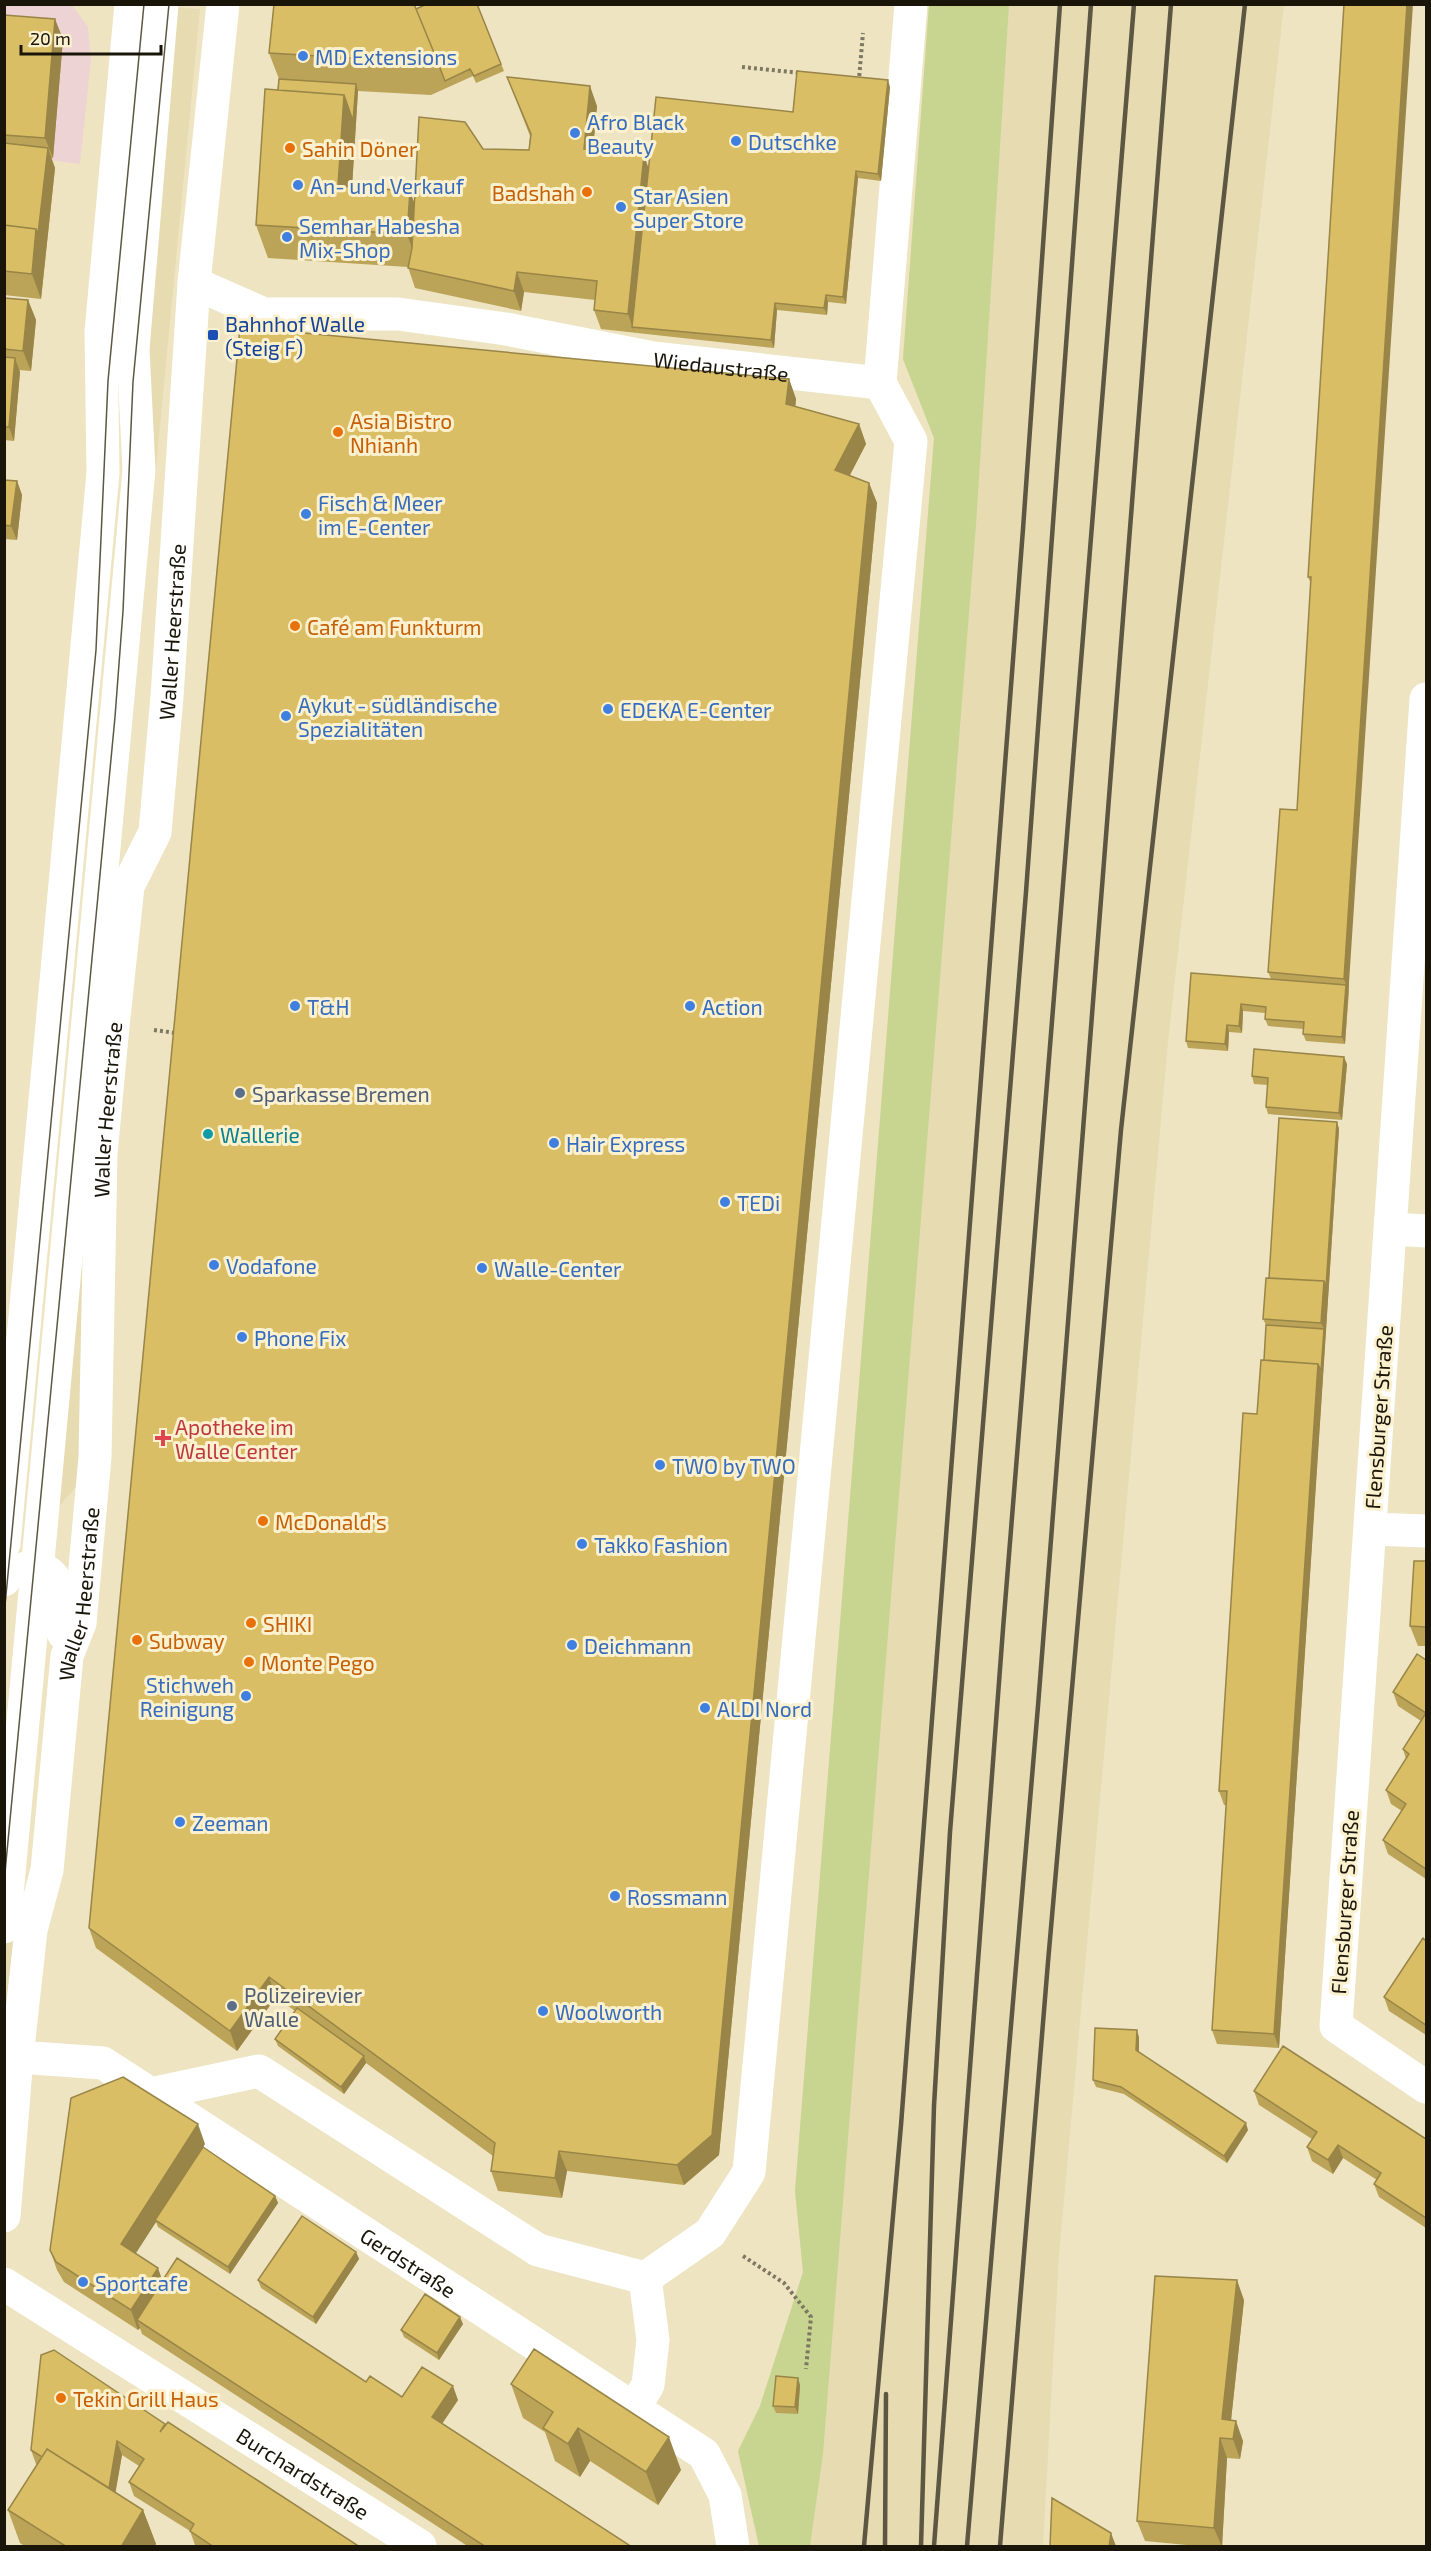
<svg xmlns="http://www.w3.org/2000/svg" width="1431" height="2551" font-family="'Exo 2',sans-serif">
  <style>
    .commercial { fill: #edd3d3 }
    .built { fill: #e7dbb1 }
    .green { fill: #c8d591 }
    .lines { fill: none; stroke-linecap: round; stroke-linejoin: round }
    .path { stroke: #7e7761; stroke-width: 4; stroke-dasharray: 3 3; stroke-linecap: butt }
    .minor { stroke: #fff; stroke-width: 33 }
    .major { stroke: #fff; stroke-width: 33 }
    .tram { stroke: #5c5643; stroke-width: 1.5 }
    .rail { stroke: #5c5643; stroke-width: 4.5 }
    .wall { fill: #bba358 }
    .shaded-wall { fill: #988547 }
    .building { fill: #d9be66; stroke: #988547; stroke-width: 1.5 }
    .shop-dot { fill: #3f7fe0; stroke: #fcf1cf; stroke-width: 2 }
    .food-dot { fill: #e8710a; stroke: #fcf1cf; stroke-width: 2 }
    .transit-dot { fill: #1a4fb4; stroke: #fcf1cf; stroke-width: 2 }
    .service-dot { fill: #5c6f8a; stroke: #fcf1cf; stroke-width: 2 }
    .culture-dot { fill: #0f9aa8; stroke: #fcf1cf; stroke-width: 2 }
    .health-dot { fill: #e0444e; stroke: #fcf1cf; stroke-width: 2 }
    .labels { text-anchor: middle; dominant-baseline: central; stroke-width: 6; stroke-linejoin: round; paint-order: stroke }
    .shop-label { font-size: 21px; fill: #366cbe; stroke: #fcf1cf; text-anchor: start }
    .food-label { font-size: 21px; fill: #c56008; stroke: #fcf1cf; text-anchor: start }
    .transit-label { font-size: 21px; fill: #164399; stroke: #fcf1cf; text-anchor: start }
    .street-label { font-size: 21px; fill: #191509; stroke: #fcf1cf }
    .service-label { font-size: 21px; fill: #4e5e75; stroke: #fcf1cf; text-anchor: start }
    .culture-label { font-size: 21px; fill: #0d838f; stroke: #fcf1cf; text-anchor: start }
    .health-label { font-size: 21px; fill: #be3a42; stroke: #fcf1cf; text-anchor: start }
  </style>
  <rect width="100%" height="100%" fill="#eee4c2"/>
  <path class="commercial" d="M5 5H72L88 27 91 59 80 164 5 154Z"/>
  <path class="built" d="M929 5H1284L1168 1042 1059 2256 1043 2546H759L738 2451 760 2406 803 2272 795 2191 934 438 903 359Z
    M154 6 200 9 87 1187 80 1482 57 1509 5 2064V1869L105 774Z"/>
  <path class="green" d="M929 5H1009L976 525 823 2454 810 2546H759L738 2451 760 2406 803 2272 795 2191 934 438 903 359Z"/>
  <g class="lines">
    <path class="path" d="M742 67 801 73
      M856 79H859L863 33
      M154 1030 176 1033
      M743 2256 784 2283 811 2317 806 2369"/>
    <g class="minor">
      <path id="s1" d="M194 283 264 314H398L506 329 653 358 880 383"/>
      <path d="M880 383 911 4"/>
      <path d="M1426 699 1336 2026 1426 2087"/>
      <path d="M1391 1229 1426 1231"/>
      <path d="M1371 1529 1426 1531"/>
      <path d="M4 1927 139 470 133 349 162 4"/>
      <path id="s2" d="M4 2056 103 2063 704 2454 725 2495 733 2546"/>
      <path d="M151 2094 259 2071 538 2250 645 2278 710 2233 749 2172 911 441 880 383"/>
      <path id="s3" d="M4 2284 420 2546"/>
      <path d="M634 2408 648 2385 653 2340 645 2278"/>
    </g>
    <g class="major">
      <path d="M4 1544 103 473 101 332 131 4"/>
      <path d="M4 1580 9 1572 34 1566C69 1575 58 1607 63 1633"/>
      <path id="s4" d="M4 2216 17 2057 31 1930 47 1870 67 1656 80 1623 95 1457 101 1154 113 1026 128 886 155 832 167 697 194 283 223 4"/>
    </g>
    <path class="tram" d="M4 1616 96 650 108 381 144 4
      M4 1883 115 717 123 611 133 382 169 4"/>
    <path class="rail" d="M864 2546 901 2125 1023 529 1060 4
      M885 2546 886 2394
      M921 2546 934 2106 950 1832 1026 892 1091 4
      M934 2546 1003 1629 1134 4
      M967 2546 1038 1706 1171 4
      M1000 2546 1048 1962 1121 1130 1245 4"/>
  </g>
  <path class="wall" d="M477 4 504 71 476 83 473 76 431 95 358 91 352 187 414 204 483 149 529 150 530 136 507 77 597 106 593 150 649 168 793 112 890 87 881 181 858 178 846 304 828 302 827 315 777 310 774 348 601 329 594 310 595 300 524 292 521 311 415 288 408 267 268 258 256 225 279 79 269 53 416 9Z
    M1344 4 1349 992 1345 1044 1306 1041 1303 1034V1029L1268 1026 1265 1019V1013L1243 1011 1242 1033 1229 1032 1228 1051 1188 1048 1186 1041 1271 979 1268 972 1297 810 1311 584 1308 577Z
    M4 15 63 39 53 158H51L55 168 41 299 4 295Z
    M4 298 28 300 36 320 31 371 19 370 20 372 14 441 4 440Z
    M789 379 796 399 795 406 859 424 866 444 850 475 869 483 877 503 719 2155 684 2185 567 2171 562 2198 498 2191 491 2171 493 2156 366 2063 344 2094 278 2046 275 2039 295 2011 276 1997 237 2051 96 1948 89 1928Z
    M4 480 17 481 22 495 17 540 4 539Z
    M1347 1064 1342 1120 1268 1114 1266 1107 1268 1085 1254 1084 1252 1076Z
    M1337 1122 1339 1129 1279 2048 1217 2044 1212 2030 1227 1805H1224L1219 1791 1257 1414 1264 1360 1266 1325 1263 1319 1269 1278Z
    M1426 1561V1646H1418L1410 1626Z
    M1426 1660V1879L1388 1854 1383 1840 1402 1811 1391 1804 1386 1790 1406 1759 1403 1749 1421 1721 1398 1706 1393 1692Z
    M1426 1941V2035L1389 2011 1384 1997Z
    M1139 2037V2052L1248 2130 1227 2163 1124 2094 1096 2087 1093 2080Z
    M1254 2091 1426 2139V2228L1379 2197 1374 2184 1377 2180 1343 2158 1333 2174 1312 2161 1307 2147 1312 2139 1259 2105Z
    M205 2144 201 2150 275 2196 278 2203 230 2274 158 2227 156 2222 135 2253 163 2280 366 2382 402 2397 458 2400 442 2424 632 2547H469L142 2334 140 2328 138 2330 64 2282 57 2270 50 2250Z
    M356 2252 359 2259 316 2324 261 2288 258 2280Z
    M1244 2300 1231 2420 1243 2441 1240 2459 1227 2458 1222 2547H1207L1145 2541 1137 2521Z
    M463 2324 439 2360 404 2337 401 2330Z
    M511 2384 681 2470 658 2505 590 2461 580 2477 555 2461 545 2432 523 2418Z
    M800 2385 798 2414 776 2413 773 2406Z
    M165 2424 166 2425 360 2547H197L195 2545 190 2531 134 2496 129 2482 139 2466 122 2455 115 2492 143 2510 156 2544 154 2547H26L20 2543 8 2510 37 2465 36 2464 31 2450Z"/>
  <path class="shaded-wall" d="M1407 4H1413L1345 1044 1342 1037 1346 985 1344 979Z
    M55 19 63 39 53 158 45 138Z
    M888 80 890 87 881 181 878 174Z
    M356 84 358 91 350 219 338 186 344 95Z
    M590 86 597 106 591 169 584 149Z
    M48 148 55 168 41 299 32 274 36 229Z
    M644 155 651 175 632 327 635 334 628 314Z
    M856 171 858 178 846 304 843 297Z
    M410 191 422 224 419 268 407 234Z
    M517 272 524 292 521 311 514 291Z
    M826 295 828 302 827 315 824 308Z
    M28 300 36 320 31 371 23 351Z
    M775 303 777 310 774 348 771 340Z
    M15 358 20 372 14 441 9 427Z
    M789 379 796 399 794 424 786 404Z
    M859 424 866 444 842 490 835 470Z
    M17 481 22 495 17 540 11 526Z
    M869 483 877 503 719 2155 684 2185 677 2165Z
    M1241 1004 1243 1011 1242 1033 1239 1026Z
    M1227 1025 1229 1032 1228 1051 1225 1044Z
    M1344 1057 1347 1064 1342 1120 1339 1113Z
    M1337 1122 1339 1129 1323 1378 1321 1371 1324 1329 1321 1323Z
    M1318 1364 1323 1378 1279 2048 1274 2034Z
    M269 1977 276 1997 237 2051 230 2031Z
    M1137 2030 1139 2037V2057L1136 2050Z
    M364 2056 366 2063 344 2094 341 2087Z
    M1246 2123 1248 2130 1227 2163 1224 2156Z
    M198 2124 205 2144 156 2221 155 2220 156 2222 129 2264 121 2244Z
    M1338 2145 1343 2158 1333 2174 1328 2160Z
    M559 2151 567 2171 562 2198 555 2178Z
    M275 2196 278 2203 230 2274 228 2267Z
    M356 2252 359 2259 316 2324 313 2317Z
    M158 2268 165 2288 137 2320 140 2328 138 2330 131 2310Z
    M1237 2280 1244 2300 1229 2439 1222 2419Z
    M460 2317 463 2324 439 2360 437 2353Z
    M798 2378 800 2385 798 2414 795 2407Z
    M453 2386 458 2400 437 2431 432 2417Z
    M1236 2421 1243 2441 1240 2459 1233 2439Z
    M578 2428 590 2461 580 2477 568 2444Z
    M669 2437 681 2470 658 2505 646 2472Z
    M1220 2438 1227 2458 1222 2547 1214 2528Z
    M117 2441 122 2455 112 2513 107 2500Z
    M143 2510 156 2544 154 2547H121Z
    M1111 2533 1116 2546 1109 2547Z"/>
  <path class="building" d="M274 4H414L435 55 419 62 269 53Z
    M427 4H477L501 64 474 76 470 69 445 81 435 55 416 9Z
    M1344 4H1407L1344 979 1268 972 1280 809 1297 810 1311 577H1308Z
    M4 15 55 19 45 138 4 135Z
    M797 71 888 80 878 174 856 171 843 297 826 295 824 308 775 303 771 340 632 327 656 97 793 112Z
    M507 77 590 86 584 149 644 155 628 314 594 310 597 281 517 272 514 291 408 268 412 248 419 117 465 122 483 149 529 150 531 134Z
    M279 79 356 84 353 121 344 95 278 90Z
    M265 89 344 95 338 186 410 191 407 234 256 225Z
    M4 143 48 148 38 234 36 229 4 225Z
    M4 225 36 229 32 274 4 271Z
    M4 298 28 300 23 351 4 349Z
    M240 327 789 379 786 404 859 424 835 470 869 483 712 2135 677 2165 559 2151 555 2178 491 2171 495 2143 269 1977 230 2031 89 1928Z
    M4 357 15 358 9 427H4Z
    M4 480 17 481 11 526 4 525Z
    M1191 973 1346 985 1342 1037 1303 1034 1304 1022 1265 1019 1266 1007 1241 1004 1239 1026 1227 1025 1225 1044 1186 1041Z
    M1254 1049 1344 1057 1339 1113 1266 1107 1268 1078 1252 1076Z
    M1279 1118 1337 1122 1326 1287 1324 1281 1269 1278Z
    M1266 1278 1324 1281 1321 1323 1263 1319Z
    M1266 1325 1324 1329 1321 1371 1318 1364 1264 1360Z
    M1261 1360 1318 1364 1274 2034 1212 2030 1227 1791H1219L1243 1413 1257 1414Z
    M1414 1561H1426V1627L1410 1626Z
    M1417 1654 1426 1660V1869L1383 1840 1406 1804 1386 1790 1409 1754 1403 1749 1426 1713 1393 1692Z
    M1423 1938 1426 1941V2025L1384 1997Z
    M297 2008 364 2056 341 2087 275 2039Z
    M1095 2028 1137 2030 1136 2050 1246 2123 1224 2156 1121 2087 1093 2080Z
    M1283 2046 1426 2139V2218L1374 2184 1381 2173 1338 2145 1328 2160 1307 2147 1317 2132 1254 2091Z
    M123 2077 198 2124 121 2244 158 2268 131 2310 56 2262 50 2250 71 2098Z
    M203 2147 275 2196 228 2267 155 2220Z
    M302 2216 356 2252 313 2317 258 2280Z
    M177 2258 366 2382 370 2376 402 2397 422 2367 453 2386 432 2417 632 2547H486L137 2320Z
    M1155 2276 1237 2280 1222 2419 1236 2421 1233 2439 1220 2438 1214 2528 1137 2521Z
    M425 2294 460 2317 437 2353 401 2330Z
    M534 2349 669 2437 646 2472 578 2428 568 2444 543 2428 553 2412 511 2384Z
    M54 2350 165 2424 160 2432 168 2422 360 2547H214L190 2531 194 2524 129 2482 144 2459 117 2441 109 2488 47 2449 42 2457 31 2450 41 2355Z
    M776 2376 798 2378 795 2407 773 2406Z
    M47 2449 143 2510 121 2547H67L8 2510Z
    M1052 2498 1111 2533 1109 2547H1050Z"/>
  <g class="shop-dot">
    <circle cx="303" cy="56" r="6"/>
    <circle cx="575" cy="133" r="6"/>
    <circle cx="736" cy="141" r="6"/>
    <circle cx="298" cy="185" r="6"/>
    <circle cx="621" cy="207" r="6"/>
    <circle cx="287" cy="237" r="6"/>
    <circle cx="306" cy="514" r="6"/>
    <circle cx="608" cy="709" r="6"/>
    <circle cx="286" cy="716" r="6"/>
    <circle cx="295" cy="1006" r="6"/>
    <circle cx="690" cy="1006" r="6"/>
    <circle cx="554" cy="1143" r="6"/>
    <circle cx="725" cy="1202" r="6"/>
    <circle cx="214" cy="1265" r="6"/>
    <circle cx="482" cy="1268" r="6"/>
    <circle cx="242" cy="1337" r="6"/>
    <circle cx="660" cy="1465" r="6"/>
    <circle cx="582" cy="1544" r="6"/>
    <circle cx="572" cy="1645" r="6"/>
    <circle cx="246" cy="1696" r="6"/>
    <circle cx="705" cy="1708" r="6"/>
    <circle cx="180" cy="1822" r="6"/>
    <circle cx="615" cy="1896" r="6"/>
    <circle cx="543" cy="2011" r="6"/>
    <circle cx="83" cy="2282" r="6"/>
  </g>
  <g class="food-dot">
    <circle cx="290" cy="148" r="6"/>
    <circle cx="587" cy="192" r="6"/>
    <circle cx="338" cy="432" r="6"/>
    <circle cx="295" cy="626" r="6"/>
    <circle cx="263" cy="1521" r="6"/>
    <circle cx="251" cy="1623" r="6"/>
    <circle cx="137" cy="1640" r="6"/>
    <circle cx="249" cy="1662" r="6"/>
    <circle cx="61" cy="2398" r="6"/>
  </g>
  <rect class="transit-dot" x="207" y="329" width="12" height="12" rx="3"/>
  <g class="service-dot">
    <circle cx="240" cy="1093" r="6"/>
    <circle cx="232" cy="2006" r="6"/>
  </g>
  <circle class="culture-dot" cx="208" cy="1134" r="6"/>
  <path class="health-dot" d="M160 1429h6v6h6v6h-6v6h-6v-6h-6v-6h6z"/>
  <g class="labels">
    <g class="shop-label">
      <text x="315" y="56">MD Extensions</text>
      <text x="587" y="121">Afro Black<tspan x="587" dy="24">Beauty</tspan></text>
      <text x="748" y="141">Dutschke</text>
      <text x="310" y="185">An- und Verkauf</text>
      <text x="633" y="195">Star Asien<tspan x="633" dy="24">Super Store</tspan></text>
      <text x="299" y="225">Semhar Habesha<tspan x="299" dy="24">Mix-Shop</tspan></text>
      <text x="318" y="502">Fisch &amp; Meer<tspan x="318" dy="24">im E-Center</tspan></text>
      <text x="298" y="704">Aykut - südländische<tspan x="298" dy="24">Spezialitäten</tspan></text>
      <text x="620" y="709">EDEKA E-Center</text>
      <text x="307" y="1006">T&amp;H</text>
      <text x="702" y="1006">Action</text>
      <text x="566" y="1143">Hair Express</text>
      <text x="737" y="1202">TEDi</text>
      <text x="226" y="1265">Vodafone</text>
      <text x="494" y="1268">Walle-Center</text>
      <text x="254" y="1337">Phone Fix</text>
      <text x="672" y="1465">TWO by TWO</text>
      <text x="594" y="1544">Takko Fashion</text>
      <text x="584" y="1645">Deichmann</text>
      <text x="234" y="1684" text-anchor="end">Stichweh<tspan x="234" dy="24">Reinigung</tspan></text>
      <text x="717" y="1708">ALDI Nord</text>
      <text x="192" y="1822">Zeeman</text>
      <text x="627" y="1896">Rossmann</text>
      <text x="555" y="2011">Woolworth</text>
      <text x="95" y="2282">Sportcafe</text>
    </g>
    <g class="food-label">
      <text x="302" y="148">Sahin Döner</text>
      <text x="575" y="192" text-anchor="end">Badshah</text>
      <text x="350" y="420">Asia Bistro<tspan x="350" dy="24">Nhianh</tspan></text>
      <text x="307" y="626">Café am Funkturm</text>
      <text x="275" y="1521">McDonald's</text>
      <text x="263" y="1623">SHIKI</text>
      <text x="149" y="1640">Subway</text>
      <text x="261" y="1662">Monte Pego</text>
      <text x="73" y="2398">Tekin Grill Haus</text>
    </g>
    <g class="transit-label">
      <text x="225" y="323">Bahnhof Walle<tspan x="225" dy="24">(Steig F)</tspan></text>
    </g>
    <g class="street-label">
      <text stroke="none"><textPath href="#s1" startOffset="538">Wiedaustraße</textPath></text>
      <text stroke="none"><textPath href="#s4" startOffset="1600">Waller Heerstraße</textPath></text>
      <text stroke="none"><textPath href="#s4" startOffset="1114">Waller Heerstraße</textPath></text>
      <text transform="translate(1378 1417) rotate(-86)">Flensburger Straße</text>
      <text stroke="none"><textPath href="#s4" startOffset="628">Waller Heerstraße</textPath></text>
      <text transform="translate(1344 1902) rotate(-86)">Flensburger Straße</text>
      <text stroke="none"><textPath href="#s2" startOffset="464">Gerdstraße</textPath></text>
      <text stroke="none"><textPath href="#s3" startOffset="354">Burchardstraße</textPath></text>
    </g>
    <g class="service-label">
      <text x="252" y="1093">Sparkasse Bremen</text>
      <text x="244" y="1994">Polizeirevier<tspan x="244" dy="24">Walle</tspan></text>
    </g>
    <g class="culture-label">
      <text x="220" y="1134">Wallerie</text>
    </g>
    <g class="health-label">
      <text x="175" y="1426">Apotheke im<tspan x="175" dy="24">Walle Center</tspan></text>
    </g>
  </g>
  <rect width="1431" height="2551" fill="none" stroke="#191509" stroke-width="12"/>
  <path d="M21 45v9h140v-9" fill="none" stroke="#191509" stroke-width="3"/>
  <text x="30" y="45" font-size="18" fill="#191509" stroke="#fcf1cf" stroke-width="4.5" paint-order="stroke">20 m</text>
</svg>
